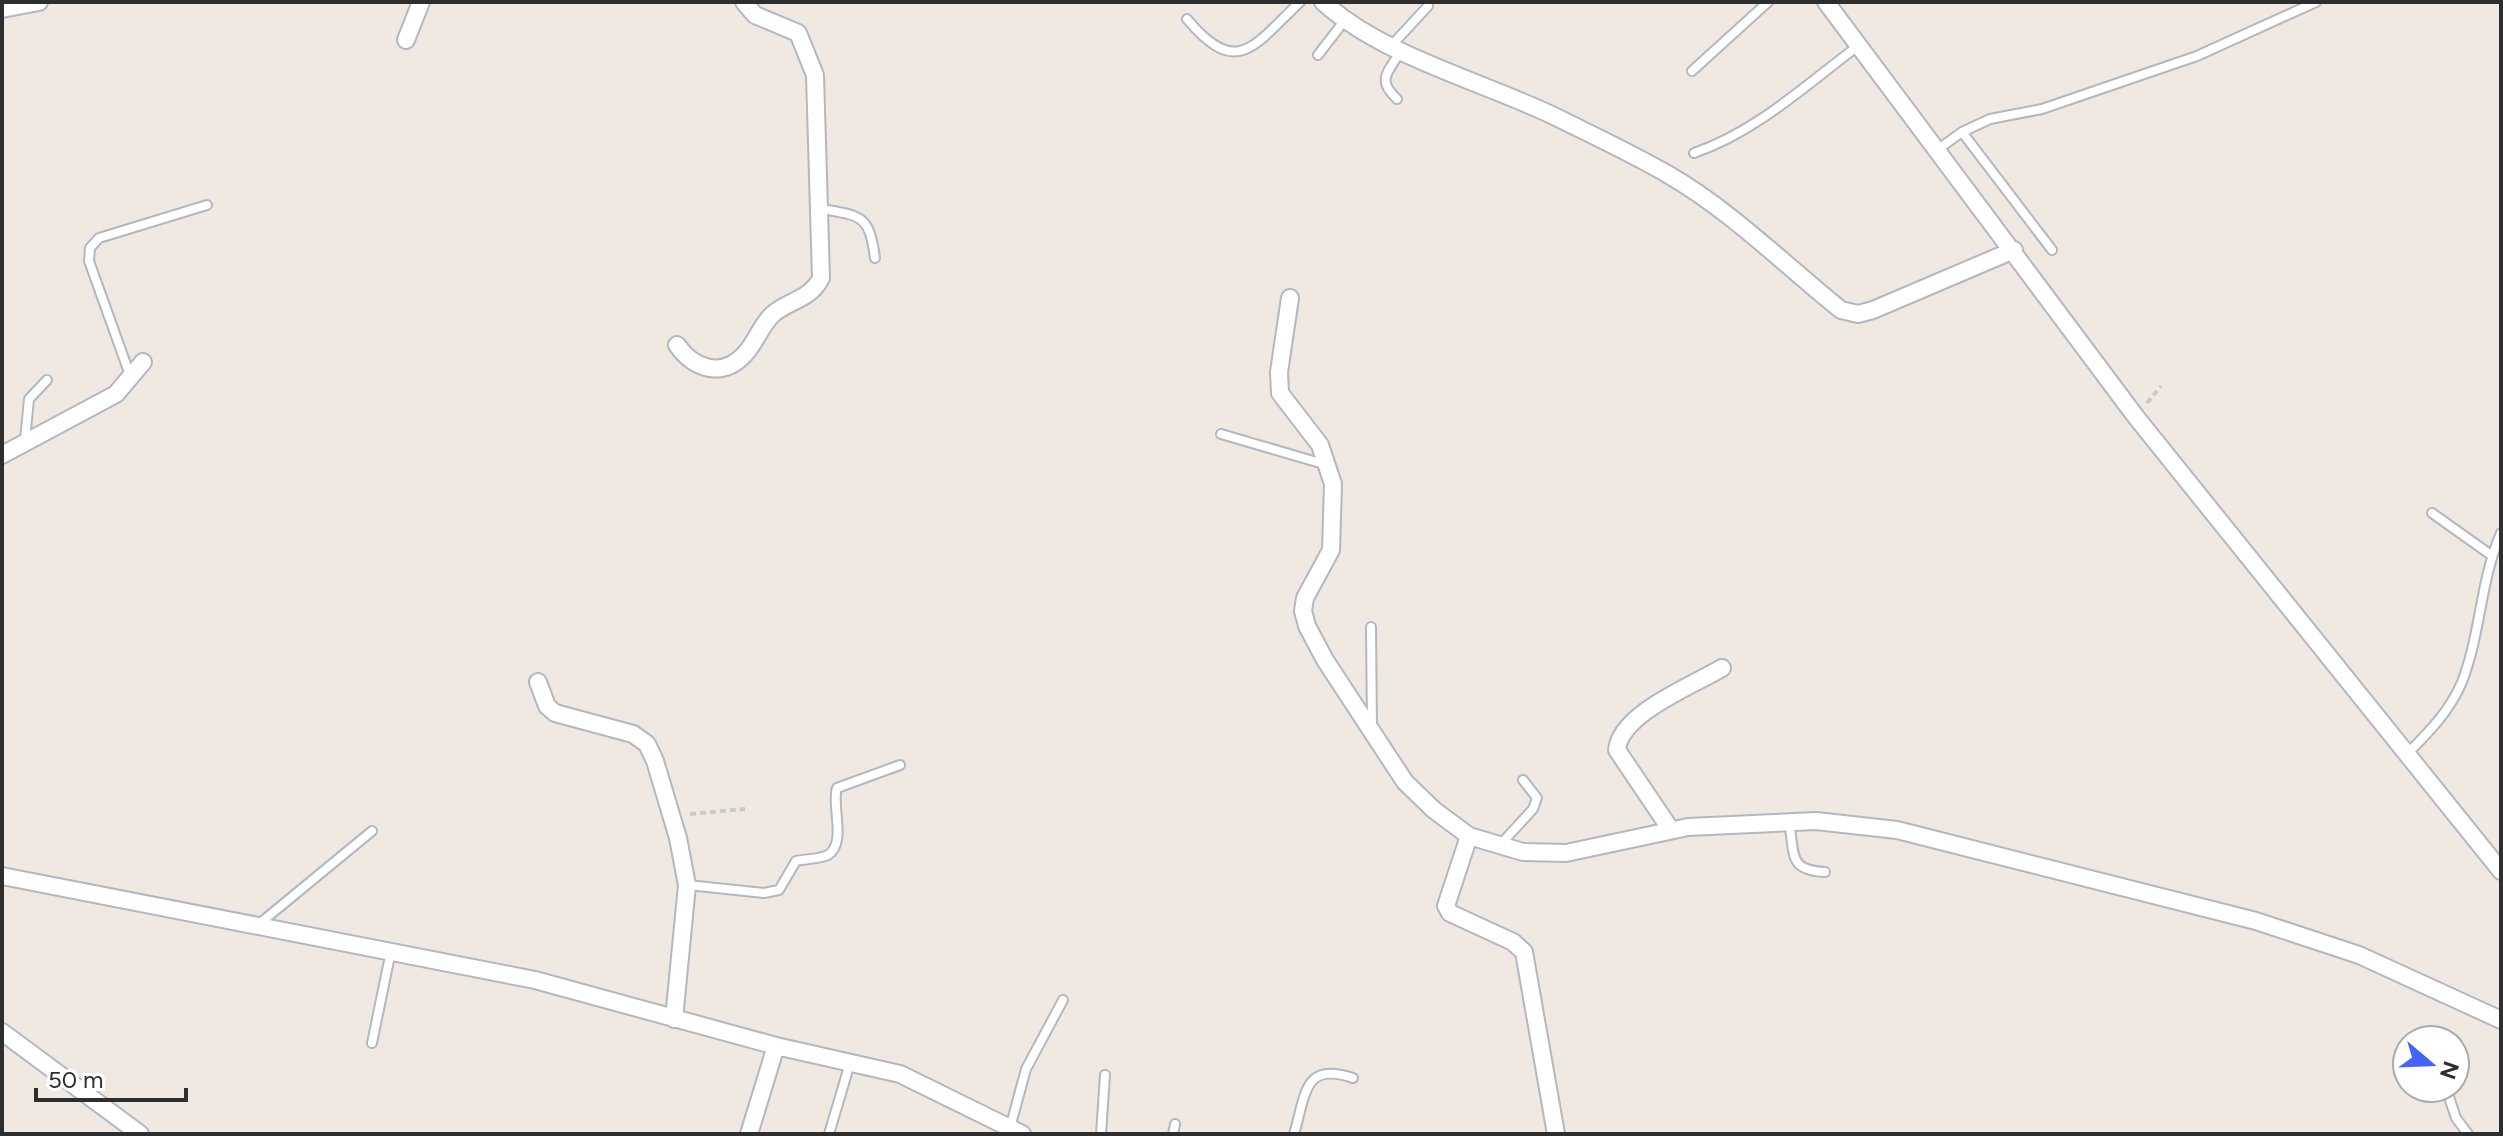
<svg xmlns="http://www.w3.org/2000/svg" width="2503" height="1136" font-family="Figtree,sans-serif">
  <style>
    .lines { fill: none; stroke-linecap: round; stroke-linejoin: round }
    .lane-casing { stroke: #b4b7c1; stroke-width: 12 }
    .street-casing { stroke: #b4b7c1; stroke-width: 20 }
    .path { stroke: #c9c9c9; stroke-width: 4; stroke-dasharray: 6 4; stroke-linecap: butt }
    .lane { stroke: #fff; stroke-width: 8 }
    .street { stroke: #fff; stroke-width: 16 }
  </style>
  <rect width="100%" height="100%" fill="#efe9e1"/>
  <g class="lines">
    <defs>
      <path id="lane" d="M1187 19C1238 80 1255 44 1300 2
        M1392 45 1428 6
        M1318 55 1345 20
        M1692 71 1768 2
        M1397 99C1376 80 1388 72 1401 51
        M1962 132 2052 250
        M1937 150 1962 132 1990 119 2042 109 2197 56 2316 2
        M1694 153C1756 132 1807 84 1858 46
        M822 209C862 216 869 215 875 258
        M131 378 89 261 90 248 99 238 207 205
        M1221 434 1327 465
        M25 440 29 399 47 380
        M2432 513 2491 555
        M1371 627 1372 727
        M2406 755C2428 733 2450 711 2462 682 2481 633 2480 581 2501 533
        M1789 822C1795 855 1788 870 1825 872
        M1499 846 1533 809 1537 798 1523 780
        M688 885 764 893 779 890 796 861C805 859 820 859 828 855 847 843 831 805 837 788L900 765
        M259 924 372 831
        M372 1043 391 951
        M2446 1088 2456 1118 2468 1134
        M1010 1128 1026 1069 1063 1000
        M829 1134 850 1063
        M1101 1134 1105 1075
        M1173 1134 1175 1124
        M1294 1134C1306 1095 1303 1061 1353 1078"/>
      <path id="street" d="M1323 2C1384 57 1482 81 1556 117 1594 136 1633 154 1669 175 1731 211 1785 265 1841 310L1858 314 1873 310 2014 250
        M1826 2 2136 417 2501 871
        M2 9 39 2
        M406 40 421 2
        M1290 298 1279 372 1280 393 1320 445 1333 484 1331 550 1305 598 1303 611 1307 626 1325 660 1405 782 1434 810 1469 836 1523 852 1566 853 1688 827 1816 821 1897 830 2256 921 2359 955 2501 1020
        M677 345C693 368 721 379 744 355 756 343 760 326 773 314 789 300 810 300 821 278L815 75 798 33 755 15 744 2
        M2 455 116 394 143 362
        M538 682 547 706 555 713 633 734 647 744 655 761 678 838 687 885 674 1019
        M1671 830 1617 750C1620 714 1691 686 1722 668
        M1469 836 1446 906 1450 913 1513 942 1524 952 1556 1134
        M2 876 535 980 776 1046 900 1074 1022 1134
        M2 1032 140 1134
        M749 1134 776 1046"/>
    </defs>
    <use href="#lane" class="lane-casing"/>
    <use href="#street" class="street-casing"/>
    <path class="path" d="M2147 403 2161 386
      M690 814 745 809"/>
    <use href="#lane" class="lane"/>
    <use href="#street" class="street"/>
  </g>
  <rect width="2503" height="1136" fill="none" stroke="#2e2e2e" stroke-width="8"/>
  <g transform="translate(2431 1064) rotate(109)"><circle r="38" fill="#ffffff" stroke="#ababab" stroke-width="2"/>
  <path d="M0-6L14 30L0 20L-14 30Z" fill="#4264fb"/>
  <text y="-12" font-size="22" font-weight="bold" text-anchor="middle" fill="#2e2e2e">N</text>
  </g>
  <path d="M36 1088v12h150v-12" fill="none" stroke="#2e2e2e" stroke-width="4"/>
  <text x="48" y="1088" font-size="24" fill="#2e2e2e" stroke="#ffffff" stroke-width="6" paint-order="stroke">50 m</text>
</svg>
